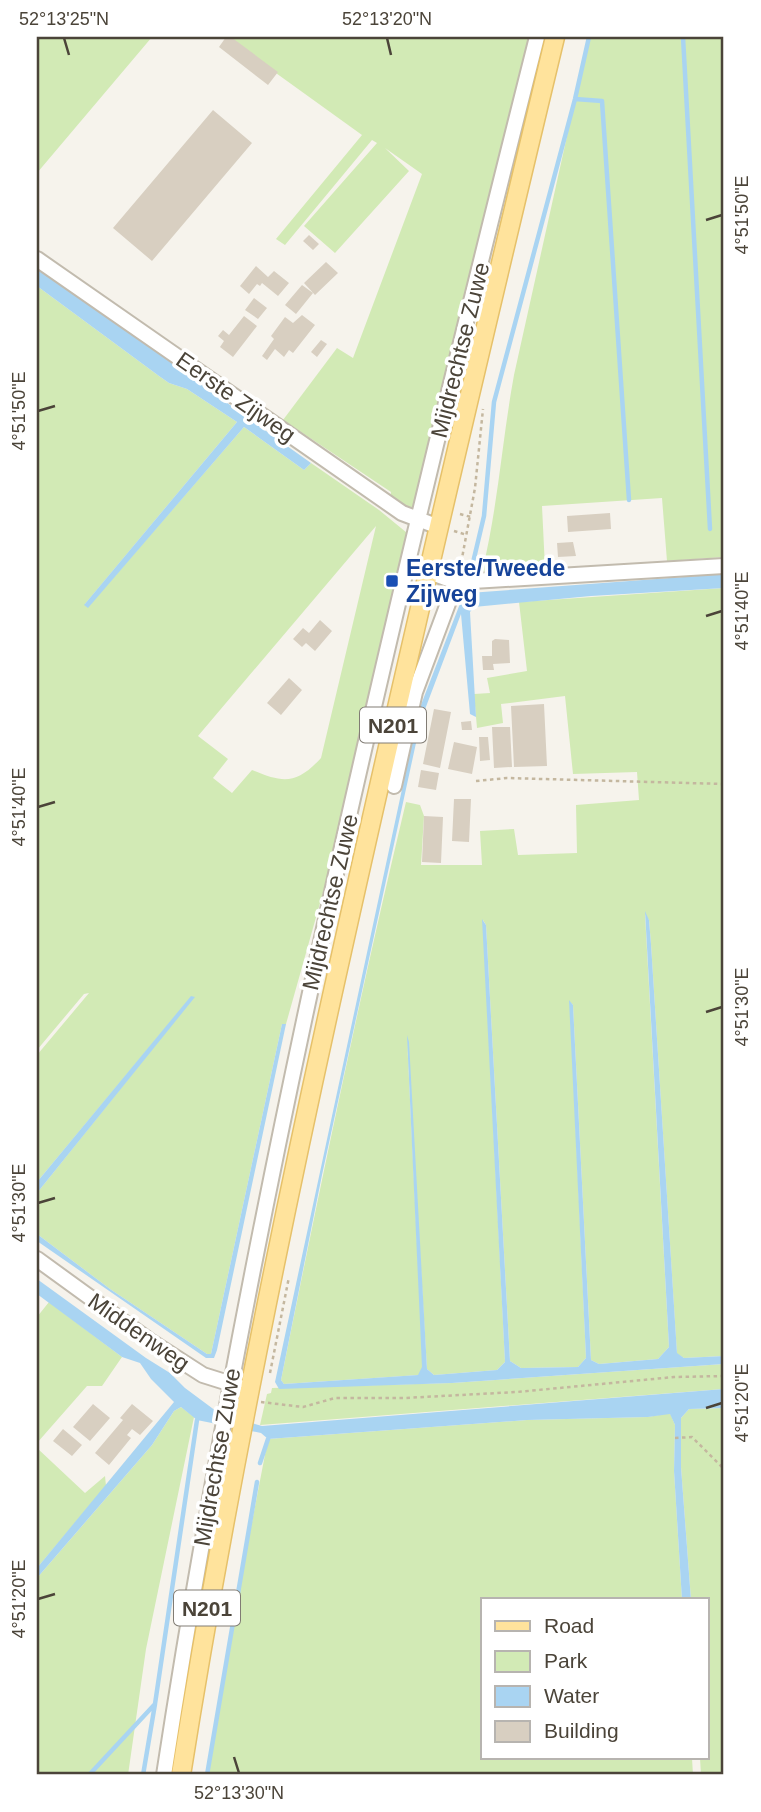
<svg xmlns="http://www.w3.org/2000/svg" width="761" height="1812" font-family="Arial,sans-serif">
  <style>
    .green { fill: #d2eab5; fill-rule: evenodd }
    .water { fill: #a9d4f2 }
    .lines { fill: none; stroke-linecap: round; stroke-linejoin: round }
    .stream { stroke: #a9d4f2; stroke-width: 4.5 }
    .building { fill: #d8cfc1 }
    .minor-casing { stroke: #c2bbae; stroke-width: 18 }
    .major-casing { stroke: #e6c16a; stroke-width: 21 }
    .path { stroke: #c4b79f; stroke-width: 2.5; stroke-dasharray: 3.5 3.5; stroke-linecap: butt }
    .minor { stroke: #fff; stroke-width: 14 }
    .major { stroke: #ffe39c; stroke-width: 18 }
    .ticks { fill: none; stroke: #4b4439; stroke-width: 2.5 }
    .transit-dot { fill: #1a4fb4; stroke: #fff; stroke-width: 2.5 }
    .labels { text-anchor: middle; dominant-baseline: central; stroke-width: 7; stroke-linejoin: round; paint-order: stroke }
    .shield { fill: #fff; stroke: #817c74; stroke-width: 2 }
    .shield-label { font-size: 21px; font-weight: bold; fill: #4b4439 }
    .street-label { font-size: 23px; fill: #4b4439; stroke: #fff }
    .transit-label { font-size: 23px; font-weight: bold; fill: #164399; stroke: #fff; text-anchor: start }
    .neatline { fill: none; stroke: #4b4439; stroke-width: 2.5 }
    .ticks-label { font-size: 18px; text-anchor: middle; fill: #4b4439 }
  </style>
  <rect width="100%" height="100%" fill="#f6f3ec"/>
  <path class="green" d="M37 37H152L37 173Z
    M226 37H529L417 508 410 511 390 500 391 492 283 420 337 348 353 358 422 174 385 148 409 171 335 253 304 226 377 143 372 140 285 245 276 239 362 135Z
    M589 37H724V557L667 561 662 498 542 506 545 568 482 572C498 507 502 440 514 375Z
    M37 286 159 376 169 383 187 389 237 422 85 604 88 607 244 427 304 470 311 463 379 510 412 537 331 864 286 1024H282L211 1354H207L110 1289 37 1234V1193L194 997H191L37 1182V1055L89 993 84 994 37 1050ZM376 526 321 758C296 785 283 783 252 770L232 793 213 778 228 759 198 736Z
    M724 588V1356L684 1358 677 1354 651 944 649 920 645 914 669 1347 658 1359 599 1364 591 1360 573 1005 570 1002 586 1358 578 1367 521 1368 510 1361 486 925 483 920 505 1362 497 1370 434 1375 427 1369 407 1038 423 1367 419 1375 284 1384 281 1380C320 1187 360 994 406 802L420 805 424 816 421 865H482L480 831 514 829 518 855 577 853 576 805 639 800 637 772 573 774 565 696 501 704 503 723 477 728 474 694 490 693 487 678 527 671 519 602Z
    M49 1302 122 1357 102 1386H87L37 1443V1317Z
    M724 1364V1389L260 1425 267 1394 271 1393 272 1388 452 1383Z
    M181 1407 194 1417 146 1649 128 1775H37V1578L152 1445 174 1411Z
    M724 1408V1775H701L700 1758H707V1600H691L681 1467V1418L689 1409Z
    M670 1413 675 1425 674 1471 682 1600H483V1758H692L693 1775H208L236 1605 268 1439 527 1420 648 1417Z
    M37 1448 85 1493 105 1476 106 1486 37 1568Z"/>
  <path class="water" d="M37 269C130 331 219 398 311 463L304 470 244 427 88 608 84 605 237 422 187 389 169 383 159 376 37 286Z
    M724 574V588L591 596 474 607 470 612 476 717 470 714 461 614 421 720 322 1175 281 1380 284 1384 418 1375 422 1367 407 1035 409 1042 427 1369 434 1375 497 1370 505 1362 482 919 486 925 510 1361 521 1368 578 1367 586 1358 569 1000 573 1005 591 1360 599 1364 658 1359 669 1347 645 911 649 920 651 944 677 1353 684 1358 724 1356V1364L452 1383 279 1389 275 1382 419 710 461 601 469 593Z
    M191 996 195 997 37 1193V1182Z
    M282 1024H286L217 1350 214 1358H206L37 1241V1234L110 1289 207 1354H211Z
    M37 1279 146 1358 170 1373 185 1388 220 1414 262 1426 724 1389V1408L689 1409 681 1418V1467L691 1600H682L674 1471 675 1425 670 1414 648 1417 527 1420 268 1439 261 1433 197 1420 181 1407 174 1411 152 1445 37 1578V1568L174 1402 151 1379 140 1363 122 1357 37 1294Z"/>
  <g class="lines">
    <path class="stream" d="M683 37 710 529
      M575 99 602 101 629 500
      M471 571 484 516 494 402 575 99 589 37
      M260 1463 268 1439
      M155 1704 197 1420
      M89 1775 155 1704 143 1775
      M207 1775 257 1482"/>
  </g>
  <path class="building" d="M226 37H231L278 72 268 85 219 47Z
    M213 110 252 143 152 261 113 228Z
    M309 235 319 244 313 250 303 241Z
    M326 262 338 273 315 295 304 283Z
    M256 266 268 277 274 271 289 283 278 296 262 283 260 286 257 284 249 294 240 286Z
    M302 285 313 293 296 314 285 305Z
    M254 298 267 308 258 319 245 310Z
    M302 315 315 325 293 353 289 350 284 357 275 349 267 360 262 356 274 339 271 336 285 317 293 323Z
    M244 316 257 326 233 357 220 347 224 341 218 336 223 330 229 335Z
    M321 340 327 344 317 357 311 352Z
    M610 513 611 529 568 532 567 516Z
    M573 542 576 556 558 557 557 543Z
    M320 620 332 631 315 651 306 643 302 647 293 639 303 628 309 633Z
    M495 639 509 640 510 663 493 664 494 670H483L482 656H492V641Z
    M289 678 302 690 281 715 267 703Z
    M544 704 547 766 514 767 511 706Z
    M434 709 451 712 440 768 423 764Z
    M471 721 472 730H462L461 722Z
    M492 727H510L512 767 494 768Z
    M479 737H488L490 760 480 761Z
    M454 742 477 747 472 774 448 769Z
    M421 770 439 773 436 790 418 787Z
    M454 799H471L469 842 452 841Z
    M424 816 443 817 441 863 422 862Z
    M93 1404 110 1418 90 1441 73 1427Z
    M132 1404 153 1421 140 1435 132 1429 127 1435 131 1438 109 1465 95 1453 123 1420 120 1418Z
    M63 1429 82 1445 72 1456 53 1441Z"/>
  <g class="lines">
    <defs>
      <path id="minor" d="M37 259 402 513 439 527
        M429 572 456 582 724 566
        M394 786 415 692 456 582
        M37 1259 150 1341 203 1375 238 1386
        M164 1775C254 1189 392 611 537 37"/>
      <path id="major" d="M181 1775C225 1498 281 1224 342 951 410 645 482 341 555 37"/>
    </defs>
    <use href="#minor" class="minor-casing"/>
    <use href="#major" class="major-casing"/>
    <path class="path" d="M460 514 471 517
      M454 531 467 535
      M460 569 475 488 483 409
      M476 781 507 778 724 784
      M270 1373 289 1277
      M261 1402 303 1407 335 1398H405L517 1392 674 1377 724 1376
      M675 1438 692 1437 724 1469"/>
    <use href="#minor" class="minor"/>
    <use href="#major" class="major"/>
  </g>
  <path class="ticks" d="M64 38 69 55M387 38 391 55M706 220 722 215M38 411 55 406M706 616 722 611M38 807 55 802M706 1012 722 1007M38 1203 55 1198M706 1408 722 1403M38 1599 55 1594M234 1757 239 1773"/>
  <rect class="transit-dot" x="385" y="574" width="14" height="14" rx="3.5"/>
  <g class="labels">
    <g class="shield">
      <rect x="360" y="707.5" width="66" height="35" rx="5"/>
      <rect x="174" y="1590.5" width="66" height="35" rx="5"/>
    </g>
    <g class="shield-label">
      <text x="393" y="725">N201</text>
      <text x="207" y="1608">N201</text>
    </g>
    <g class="street-label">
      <text transform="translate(460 350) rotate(-76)">Mijdrechtse Zuwe</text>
      <text transform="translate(236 397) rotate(35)">Eerste Zijweg</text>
      <text transform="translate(330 902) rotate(-77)">Mijdrechtse Zuwe</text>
      <text transform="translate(139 1332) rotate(35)">Middenweg</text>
      <text transform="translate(217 1457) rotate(-80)">Mijdrechtse Zuwe</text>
    </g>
    <g class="transit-label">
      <text x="406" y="568">Eerste/Tweede<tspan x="406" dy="26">Zijweg</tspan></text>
    </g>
  </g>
  <rect width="761" height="1812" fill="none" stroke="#ffffff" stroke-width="77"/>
  <rect x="481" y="1598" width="228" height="161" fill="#ffffff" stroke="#b7b4b0" stroke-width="2"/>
  <rect x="495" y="1621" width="35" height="10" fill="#ffe39c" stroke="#b7b4b0" stroke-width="2"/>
  <text x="544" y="1633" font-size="21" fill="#4b4439">Road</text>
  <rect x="495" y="1651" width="35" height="21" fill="#d2eab5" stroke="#b7b4b0" stroke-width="2"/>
  <text x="544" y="1668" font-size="21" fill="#4b4439">Park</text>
  <rect x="495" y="1686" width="35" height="21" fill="#a9d4f2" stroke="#b7b4b0" stroke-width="2"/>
  <text x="544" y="1703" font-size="21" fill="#4b4439">Water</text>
  <rect x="495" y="1721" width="35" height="21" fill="#d8cfc1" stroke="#b7b4b0" stroke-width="2"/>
  <text x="544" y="1738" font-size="21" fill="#4b4439">Building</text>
  <rect x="38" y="38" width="684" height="1735" class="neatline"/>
  <g class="ticks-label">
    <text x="64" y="25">52°13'25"N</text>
    <text x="387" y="25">52°13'20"N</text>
    <text transform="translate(742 215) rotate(-90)" y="6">4°51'50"E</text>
    <text transform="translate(19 411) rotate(-90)" y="6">4°51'50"E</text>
    <text transform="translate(742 611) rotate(-90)" y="6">4°51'40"E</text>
    <text transform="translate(19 807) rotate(-90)" y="6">4°51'40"E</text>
    <text transform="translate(742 1007) rotate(-90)" y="6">4°51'30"E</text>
    <text transform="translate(19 1203) rotate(-90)" y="6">4°51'30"E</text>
    <text transform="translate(742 1403) rotate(-90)" y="6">4°51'20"E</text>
    <text transform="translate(19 1599) rotate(-90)" y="6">4°51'20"E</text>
    <text x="239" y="1799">52°13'30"N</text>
  </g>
</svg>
